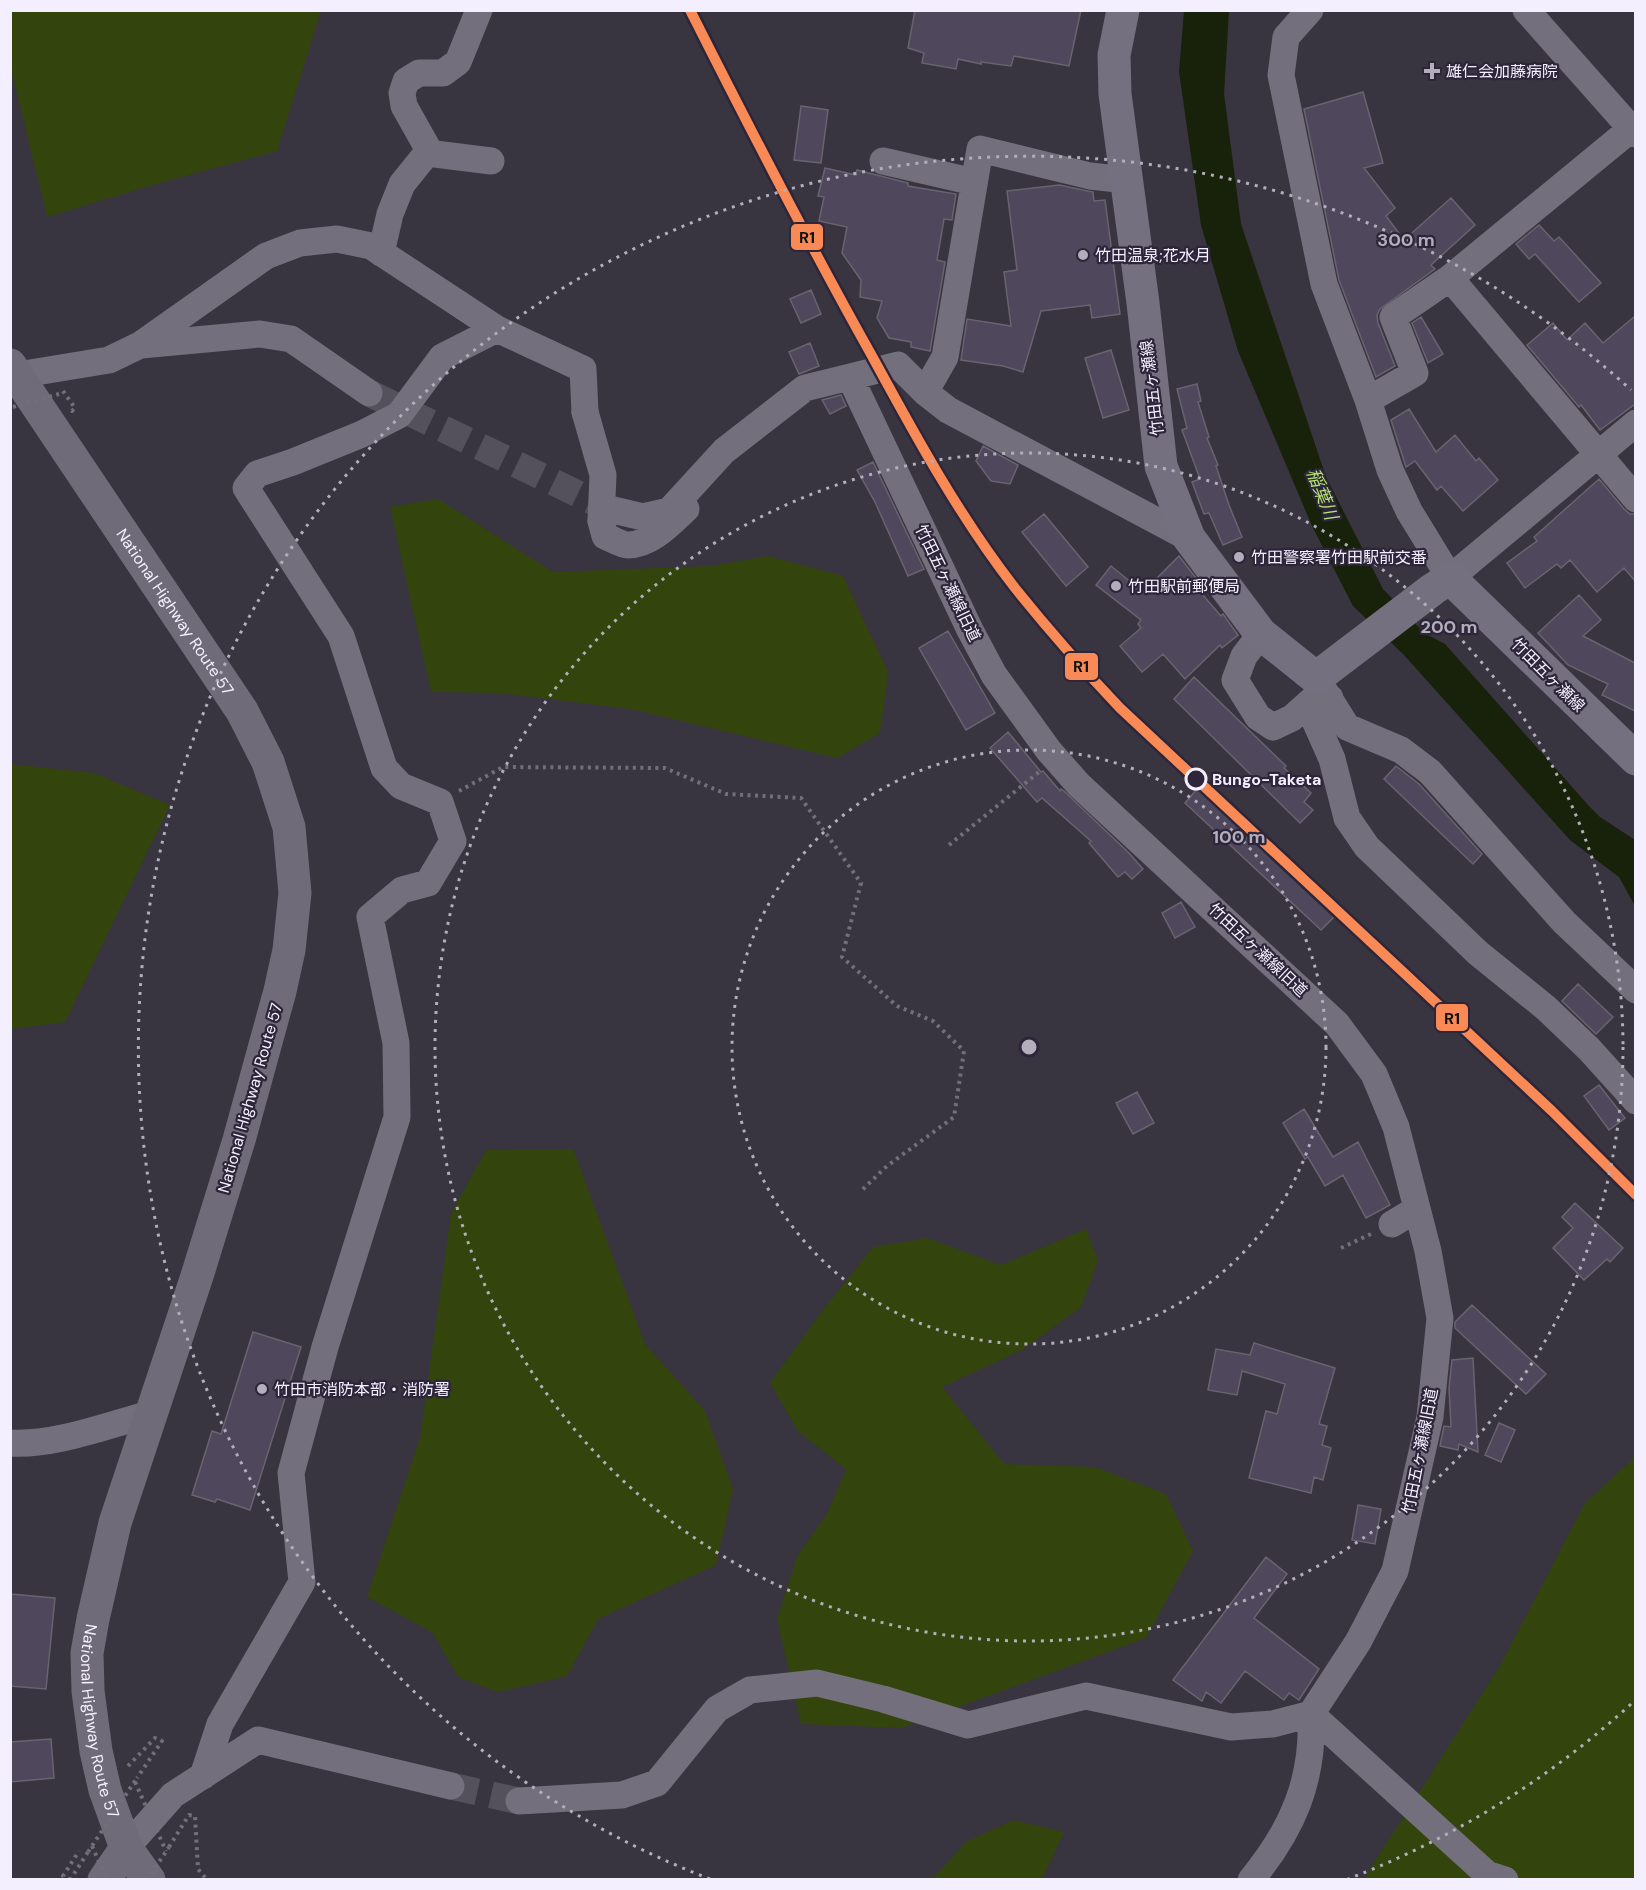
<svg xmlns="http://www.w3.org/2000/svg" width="1646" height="1890" font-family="'DM Sans','Noto Sans JP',sans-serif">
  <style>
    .green { fill: #33450d }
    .water { fill: #182109 }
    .building { fill: #4f475b; stroke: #68646f; stroke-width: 1.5 }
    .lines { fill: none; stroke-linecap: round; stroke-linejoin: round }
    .minor-tunnel { stroke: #54505c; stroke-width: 27; stroke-dasharray: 27 14; stroke-linecap: butt }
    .path { stroke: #736f7a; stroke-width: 4; stroke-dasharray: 3 4.5; stroke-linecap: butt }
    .minor { stroke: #746f7c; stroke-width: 27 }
    .major { stroke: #74707f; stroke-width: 33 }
    .highway { stroke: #706b79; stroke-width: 33 }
    .path-bridge { stroke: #736f7a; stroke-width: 4; stroke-dasharray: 3 4.5; stroke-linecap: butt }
    .minor-bridge { stroke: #746f7c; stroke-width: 27 }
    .rail-1-casing { stroke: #2d253a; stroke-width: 15 }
    .rail-1 { stroke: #f98a56; stroke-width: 10 }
    .ring { fill: none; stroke: #b2aebc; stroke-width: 3; stroke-dasharray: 3 6 }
    .poi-dot { fill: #b2aebc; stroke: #2d253a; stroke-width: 2 }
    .stop-dot { fill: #2d253a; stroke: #f4effe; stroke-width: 3 }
    .labels { text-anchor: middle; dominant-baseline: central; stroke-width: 4.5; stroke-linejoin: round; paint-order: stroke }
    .poi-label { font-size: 16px; fill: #f4effe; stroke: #2d253a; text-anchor: start }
    .street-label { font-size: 16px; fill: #f4effe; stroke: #2d253a }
    .stop-label { font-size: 16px; font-weight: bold; fill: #f4effe; stroke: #2d253a; text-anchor: start }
    .water-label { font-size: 18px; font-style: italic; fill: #b4e270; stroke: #2d253a }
    .centre { fill: #b2aebc; stroke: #2d253a; stroke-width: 3 }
    .ring-label { font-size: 18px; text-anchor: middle; font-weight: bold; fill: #b2aebc; stroke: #2d253a; stroke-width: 4.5; stroke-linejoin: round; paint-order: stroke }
    .line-badge { stroke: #2d253a; stroke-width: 2 }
    .pale-badge-label { font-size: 16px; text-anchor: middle; font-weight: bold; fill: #111 }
  </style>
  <rect width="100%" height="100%" fill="#383440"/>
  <path class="green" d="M10 11 11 10 321 11 277 151 152 185 47 217 11 69Z
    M438 499 553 572 710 566 768 556 843 576 888 672 880 733 837 758 631 709 500 693 431 692 390 507Z
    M10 764 94 773 170 805 65 1022 11 1029Z
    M573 1149 645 1344 705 1411 733 1489 716 1565 598 1619 567 1676 498 1692 458 1677 433 1633 367 1597 420 1437 451 1213 486 1150Z
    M1086 1229 1098 1260 1081 1307 1022 1350 942 1387 1004 1464 1095 1467 1166 1494 1193 1551 1146 1638 901 1728 801 1724 777 1619 797 1556 827 1514 846 1469 798 1431 770 1383 822 1311 873 1247 927 1238 1001 1265Z
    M1635 1457V1879L1363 1880 1498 1669 1585 1503Z
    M1014 1820 1064 1832 1042 1879H932L967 1841Z"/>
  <path class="water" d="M1184 11H1229L1224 94 1241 224 1326 477 1383 589 1424 633 1445 644 1589 806 1600 817 1635 840V906L1619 877 1570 840 1404 655 1353 606 1312 526 1238 351 1201 225 1179 72Z"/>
  <path class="building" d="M915 10H1081L1069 66 1014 56 1011 66 981 62V64L958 59 956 69 922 63 924 53 908 48Z
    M1363 92 1383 163 1364 168 1395 208 1386 216 1404 240 1451 198 1475 225 1431 265 1435 269 1380 309 1377 315 1378 323 1395 366 1376 377 1339 280 1304 109Z
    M801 106 828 110 821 163 794 160Z
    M825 168 856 175 857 170 908 183V186L956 194 952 220 944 219 937 260 945 262 930 351 911 347V342L889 338 877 318 882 301 860 297 861 280 842 253 847 227 819 221 824 197 818 196Z
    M1059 185 1093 192 1094 201 1105 200 1120 314 1092 318 1090 305 1041 311 1023 372 1003 366 961 360 967 319 1011 326 1004 272 1017 270 1007 191Z
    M1539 225 1554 241 1559 237 1601 283 1579 302 1535 254 1529 259 1516 244Z
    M811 290 821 314 801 323 790 299Z
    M1635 316V404L1600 430 1581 405 1579 407 1527 345 1553 323 1567 340 1585 323 1603 343Z
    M1421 317 1443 354 1428 363 1412 323Z
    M810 343 819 366 799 374 789 352Z
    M1111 350 1129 410 1103 418 1085 358Z
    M1197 384 1201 401 1198 402 1209 437 1207 438 1218 465 1216 466 1229 505 1242 537 1223 545 1209 513 1204 514 1192 482 1200 479 1182 430 1187 428 1177 389Z
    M841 395 846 406 830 414 822 400Z
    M1409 409 1436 452 1455 435 1476 461 1479 458 1498 480 1463 511 1441 486 1437 490 1415 461 1406 467 1391 420Z
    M983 446 1018 465 1010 484 991 481 976 461Z
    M873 462 924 569 908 576 875 502 857 470Z
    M1599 479 1624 509 1630 514H1635V581L1624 568 1597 592 1570 560 1561 568 1557 564 1525 588 1507 563 1537 541 1534 537Z
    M1044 514 1088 567 1066 586 1022 532Z
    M1179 556 1199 582 1195 586 1221 616 1223 614 1238 635 1222 648 1220 645 1185 679 1163 654 1142 672 1120 646 1141 628 1138 624 1141 620 1096 585 1111 566 1143 592Z
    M1579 595 1601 620 1583 636 1635 663V711L1602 695 1608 684 1568 665 1538 633Z
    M948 631 995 713 966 730 919 648Z
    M1194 677 1286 766 1284 768 1311 793 1304 802 1313 810 1300 823 1174 699Z
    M1008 732 1041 772 1043 771 1060 791 1061 789 1064 791 1129 853 1143 869 1132 879 1125 872 1118 877 1089 843 1091 841 1042 798 1037 802 990 748Z
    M1396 766 1419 784 1482 854 1473 864 1384 779Z
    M1197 789 1335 916 1321 930 1185 803Z
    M1181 902 1195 927 1175 938 1162 913Z
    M1578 984 1613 1017 1596 1034 1562 1001Z
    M1599 1085 1625 1118 1609 1130 1584 1096Z
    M1137 1092 1154 1123 1133 1134 1116 1103Z
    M1304 1109 1333 1157 1358 1142 1390 1205 1366 1218 1343 1175 1325 1186 1308 1157 1305 1159 1283 1123Z
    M1575 1203 1623 1248 1610 1262 1607 1259 1584 1280 1553 1248 1573 1228 1562 1217Z
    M1472 1305 1546 1374 1526 1394 1455 1328V1322Z
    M253 1332 301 1347 250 1510 217 1499 215 1502 192 1495 212 1431 221 1434Z
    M1254 1343 1335 1368 1319 1424 1327 1426 1322 1445 1331 1448 1323 1480 1314 1477 1311 1493 1249 1478 1266 1411 1277 1414 1285 1384 1242 1371 1237 1395 1208 1390 1216 1349 1250 1355Z
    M1473 1358 1478 1452 1459 1444 1458 1450 1440 1446 1444 1426 1451 1427 1449 1388 1452 1360Z
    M1499 1423 1515 1430 1501 1462 1485 1455Z
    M1358 1505 1381 1509 1375 1544 1352 1540Z
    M1266 1557 1287 1574 1254 1618 1319 1669 1299 1700 1289 1693 1284 1700 1245 1671 1221 1703 1206 1692 1202 1701 1173 1680Z
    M10 1594 55 1598 46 1689 10 1686Z
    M51 1739 54 1778 10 1782V1742Z"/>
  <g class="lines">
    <path class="minor-tunnel" d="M369 393 609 509
      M451 1786 519 1801"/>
    <path class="path" d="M63 391 75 408 72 411 70 409
      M459 791 503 767 665 768 726 794 801 798 861 883 842 957 897 1006 933 1021 964 1051 954 1117 887 1166 860 1192
      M949 845 1039 772
      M1341 1248 1373 1233
      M128 1766 155 1738 162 1741 137 1778
      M169 1847 189 1815 195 1816 198 1869 207 1880
      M70 1880 63 1876 79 1851
      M70 1880 88 1852"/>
    <path class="minor" d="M1310 10 1286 37 1281 75 1324 284 1368 400 1390 470 1409 511 1450 578 1636 423
      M1526 10 1636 134
      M431 154 404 106 402 93 406 81 419 73H443L458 62 479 10
      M883 161 974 182
      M381 253 390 214 402 184 427 153 491 161
      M1450 278 1636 499
      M141 345 260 334 291 339 369 393
      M18 375 109 360 140 345 266 256 300 243 337 239 371 246 497 329 583 369 585 412
      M925 392 945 357 980 149 1090 176 1127 180
      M1368 400 1415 373 1393 317 1450 278 1636 125
      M609 509 643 517 669 511 724 451 805 388 850 377
      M601 521 605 536C612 539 621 545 628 545 651 545 671 523 686 509
      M1189 538 948 410 925 392 898 365 850 377 970 630 994 675 1049 751 1079 785 1337 1024 1374 1074 1396 1127 1428 1251 1440 1318 1430 1417 1395 1571 1358 1642 1311 1714
      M1261 634 1244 656 1235 680 1258 717 1273 727 1292 718 1321 692
      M1320 684 1347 727 1401 750 1430 772 1564 922 1636 990
      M1330 698 1312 714 1332 759 1347 818 1367 847 1478 953 1546 1008 1589 1049 1636 1101
      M1392 1224 1417 1209
      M10 1443C54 1446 108 1425 150 1414
      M1311 1714 1487 1874 1505 1880
      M203 1776 220 1724 302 1582 291 1473 325 1347 397 1117 396 1043 370 917 402 890 428 883 453 841 440 802 401 786 384 768 341 636 246 488 257 474 293 462 362 434 399 415 442 357 497 329
      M519 1801 622 1795 657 1783 717 1709 750 1690 817 1683 883 1699 968 1725 1086 1696 1231 1727 1273 1724 1311 1714
      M126 1848 173 1795 258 1740 451 1786
      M1251 1880C1293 1829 1314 1780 1311 1714"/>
    <path class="major" d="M1123 10 1114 55 1115 94 1143 303 1161 466 1189 538 1261 634 1316 678 1433 589 1450 578 1636 759"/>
    <g class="highway">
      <path id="s1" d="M10 365 242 711 268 762 289 827 295 893 289 950 280 991 239 1140 197 1276 115 1523 93 1619 87 1653 88 1691 96 1751 105 1790 126 1848 149 1880"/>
      <path d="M104 1880 126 1848"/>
    </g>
    <path class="path-bridge" d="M13 407 59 394
      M135 1782 166 1851
      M92 1846 107 1880
      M88 1852 137 1778
      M147 1880 169 1847"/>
    <path class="minor-bridge" d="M585 412 603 475 601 521"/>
    <defs>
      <path id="rail-1" d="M690 10C749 127 808 242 872 356 915 435 959 516 1015 588 1048 629 1083 669 1120 708L1552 1111 1636 1195"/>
    </defs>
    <use href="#rail-1" class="rail-1-casing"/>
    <use href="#rail-1" class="rail-1"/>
  </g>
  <g class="ring">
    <circle cx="1029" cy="1047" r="297"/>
    <circle cx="1029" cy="1047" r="594"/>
    <path d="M1631 1704A891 891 0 0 1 1348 1879M710 1879A891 891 0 1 1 1631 390"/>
  </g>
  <g class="poi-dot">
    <path d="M1429 62h6v6h6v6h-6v6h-6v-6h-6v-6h6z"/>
    <circle cx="1083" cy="255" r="6"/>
    <circle cx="1239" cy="557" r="6"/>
    <circle cx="1116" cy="586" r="6"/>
    <circle cx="262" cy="1389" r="6"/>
  </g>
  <circle class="stop-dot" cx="1196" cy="779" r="10"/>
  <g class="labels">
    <g class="poi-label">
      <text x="1446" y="71">雄仁会加藤病院</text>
      <text x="1095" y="255">竹田温泉;花水月</text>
      <text x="1251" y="557">竹田警察署竹田駅前交番</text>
      <text x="1128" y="586">竹田駅前郵便局</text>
      <text x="274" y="1389">竹田市消防本部・消防署</text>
    </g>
    <g class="street-label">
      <text transform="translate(1152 388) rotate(-97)">竹田五ヶ瀬線</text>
      <text transform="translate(948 583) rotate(64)">竹田五ヶ瀬線旧道</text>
      <text stroke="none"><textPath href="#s1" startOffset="297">National Highway Route 57</textPath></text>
      <text transform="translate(1548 675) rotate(45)">竹田五ヶ瀬線</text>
      <text transform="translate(1258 950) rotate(43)">竹田五ヶ瀬線旧道</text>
      <text transform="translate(250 1098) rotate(-74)">National Highway Route 57</text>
      <text transform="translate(1420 1451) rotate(-79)">竹田五ヶ瀬線旧道</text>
      <text stroke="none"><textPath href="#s1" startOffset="1467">National Highway Route 57</textPath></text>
    </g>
    <g class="stop-label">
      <text x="1212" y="779">Bungo-Taketa</text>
    </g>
    <g class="water-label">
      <text transform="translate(1322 494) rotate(68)">稲葉川</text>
    </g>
  </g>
  <circle cx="1029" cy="1047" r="9" class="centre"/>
  <g class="ring-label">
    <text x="1406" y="246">300 m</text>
    <text x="1449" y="633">200 m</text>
    <text x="1239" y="843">100 m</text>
  </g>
  <g class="line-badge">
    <rect x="790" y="223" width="34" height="28" rx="6" fill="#f98a56"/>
    <rect x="1064" y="652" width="35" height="29" rx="6" fill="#f98a56"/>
    <rect x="1435" y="1003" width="34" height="29" rx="6" fill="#f98a56"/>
  </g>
  <g class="pale-badge-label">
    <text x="807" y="243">R1</text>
    <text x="1081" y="672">R1</text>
    <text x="1452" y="1024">R1</text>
  </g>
  <rect width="1646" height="1890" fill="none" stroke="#f4effe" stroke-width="24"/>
</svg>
